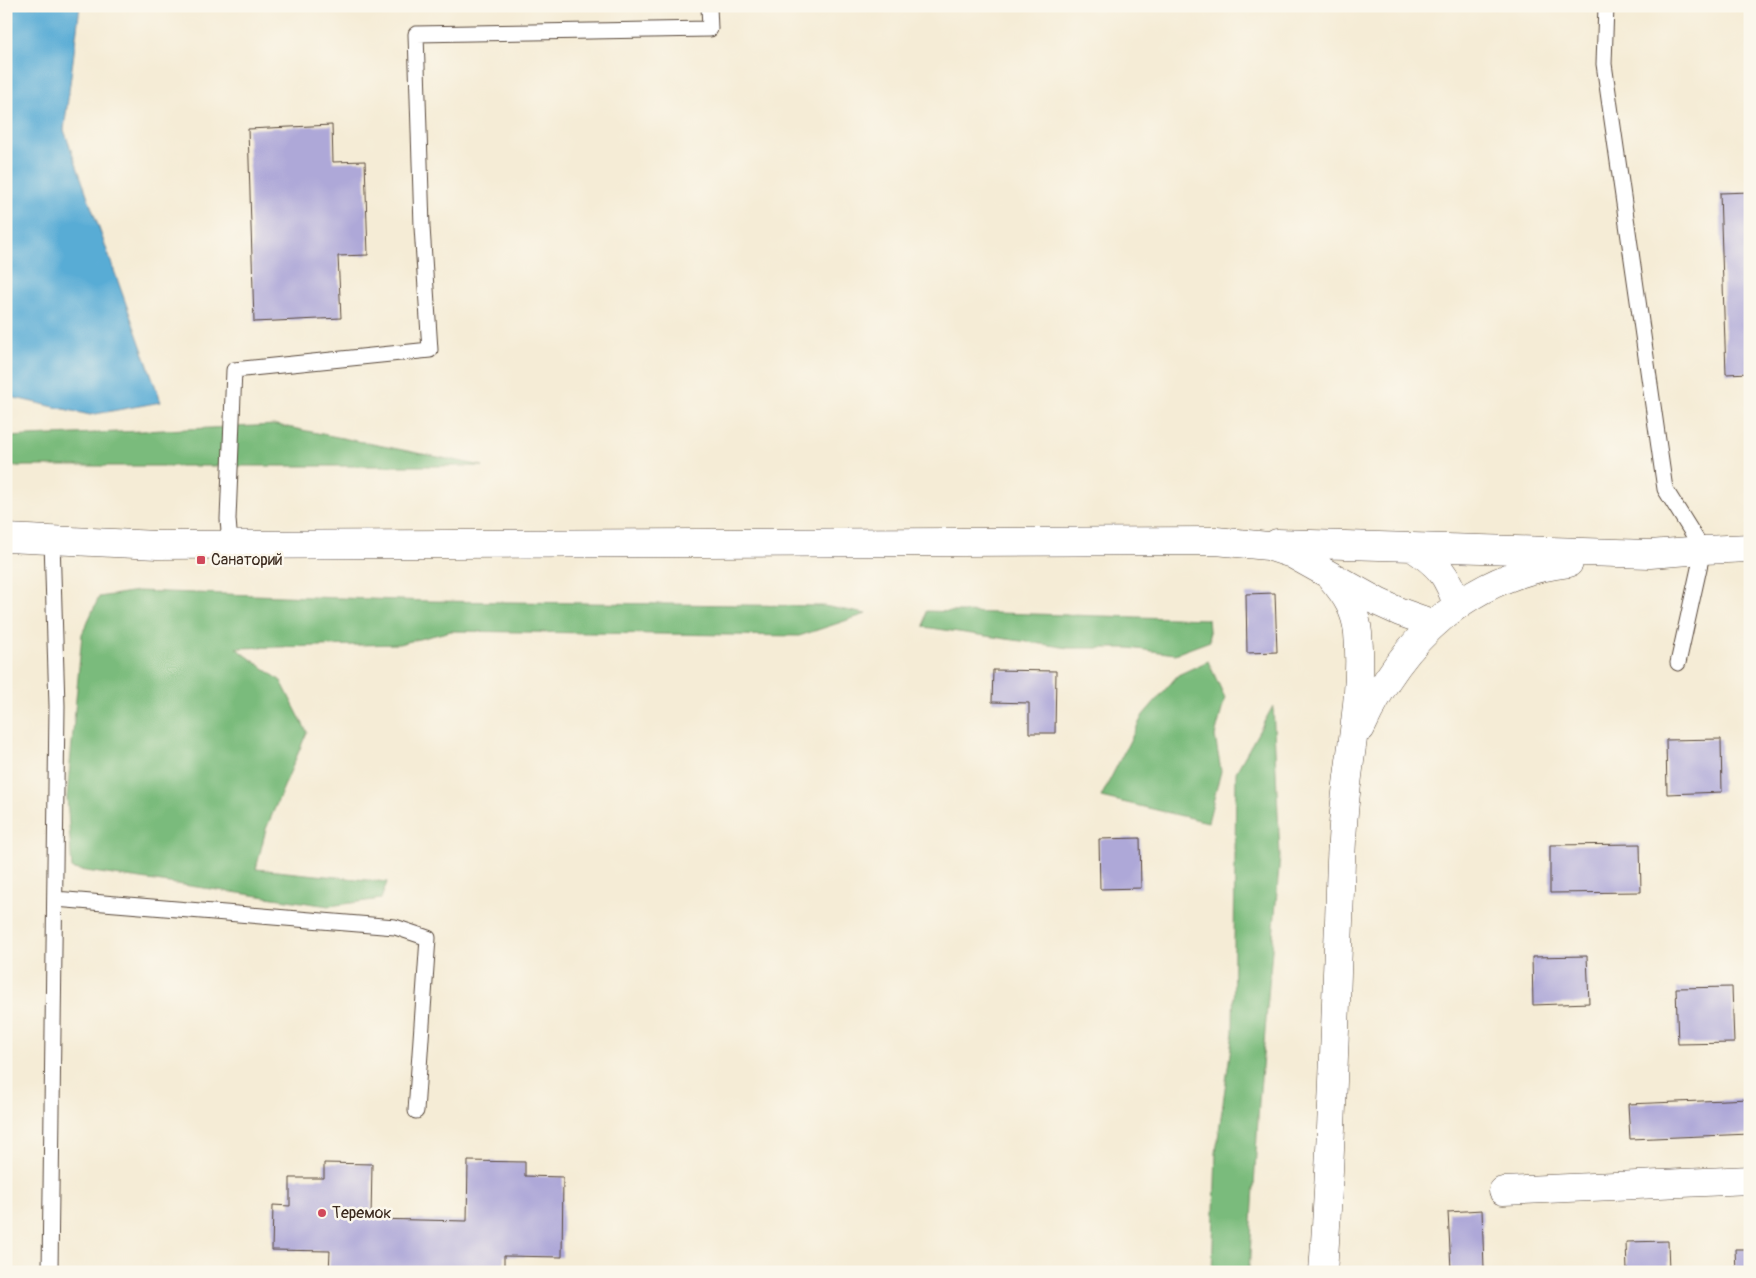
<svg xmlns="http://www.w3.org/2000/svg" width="1756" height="1278" font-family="Pangolin,sans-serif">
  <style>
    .forest { fill: #7abb7c; stroke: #5a724d }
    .water { fill: #59acd5; stroke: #4a6b7a }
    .building { fill: #aea8d8 }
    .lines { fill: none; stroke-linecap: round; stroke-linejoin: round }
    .lane-casing { stroke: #57473a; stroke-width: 17 }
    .street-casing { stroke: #57473a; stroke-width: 29 }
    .secondary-casing { stroke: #57473a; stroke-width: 29 }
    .lane { stroke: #fff; stroke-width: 15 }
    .street { stroke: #fff; stroke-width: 28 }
    .secondary { stroke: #fff; stroke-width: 28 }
    .poi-dot { fill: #d1495b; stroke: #fbf7ec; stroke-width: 2 }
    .labels { text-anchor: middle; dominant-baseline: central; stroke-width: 5; stroke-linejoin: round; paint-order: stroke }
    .poi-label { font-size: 16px; fill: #3b2a1e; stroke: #fbf7ec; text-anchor: start }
  </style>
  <rect width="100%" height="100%" fill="#fbf7ec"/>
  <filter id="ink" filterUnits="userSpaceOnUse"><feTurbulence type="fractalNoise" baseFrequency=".02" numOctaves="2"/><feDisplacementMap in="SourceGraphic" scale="10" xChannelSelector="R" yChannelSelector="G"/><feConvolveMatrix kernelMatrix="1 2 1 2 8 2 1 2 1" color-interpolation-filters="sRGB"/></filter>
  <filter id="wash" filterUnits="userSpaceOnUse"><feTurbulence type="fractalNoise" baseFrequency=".0096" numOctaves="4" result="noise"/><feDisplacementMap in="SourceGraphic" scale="20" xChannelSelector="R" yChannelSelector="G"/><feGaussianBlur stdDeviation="1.12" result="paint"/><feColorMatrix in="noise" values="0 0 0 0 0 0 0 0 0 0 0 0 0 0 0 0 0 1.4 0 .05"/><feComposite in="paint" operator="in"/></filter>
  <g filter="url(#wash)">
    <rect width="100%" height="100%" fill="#f5ecd6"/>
    <path class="forest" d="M277 425 483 466H6V437Z
      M137 591 429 601 824 606 866 614 799 636 451 631 399 644 236 648 281 681 307 732 266 829 256 869 387 882 381 899 329 906 72 869 67 797 82 634 99 597Z
      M926 611 1208 619 1210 641 1175 654 1129 648H1069L924 627Z
      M1208 661 1225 698 1215 736 1221 771 1208 822 1101 797 1143 715 1178 675Z
      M1273 706 1280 856 1259 1102 1249 1272H1212L1216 1152 1233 1032 1236 772Z"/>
    <path class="water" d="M6 6H80L64 130 161 402 90 415 6 396Z"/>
    <g id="blocks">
      <path class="building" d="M332 125 333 162 365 161 368 255 338 256 341 318 254 322 248 129Z
        M1750 192V373L1726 374 1720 193Z
        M1275 593 1277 652 1247 653 1246 594Z
        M993 670 1056 671 1055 733H1029V703L992 702Z
        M1721 739 1722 792 1667 794 1666 740Z
        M1140 838 1141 888 1100 889 1099 839Z
        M1640 844 1641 892 1550 893V845Z
        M1587 956 1589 1003 1533 1005 1532 957Z
        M1732 987 1734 1043 1678 1044 1676 988Z
        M1750 1099V1134L1630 1139 1628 1104Z
        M468 1161 525 1162V1176L563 1177 562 1257 504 1256V1272H329L330 1251 272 1250 273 1205 290 1206V1178H324V1163L372 1164 371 1219 467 1221Z
        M1482 1210 1484 1268 1451 1269 1448 1212Z
        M1668 1241 1669 1272H1627L1626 1242Z
        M1735 1249H1750V1272H1736Z"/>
    </g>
  </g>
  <g filter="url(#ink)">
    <use href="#blocks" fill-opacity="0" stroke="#57473a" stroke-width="1"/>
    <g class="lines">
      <defs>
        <path id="lane" d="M1606 6 1604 64 1665 489 1703 550 1678 663
          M230 545 228 519 234 370 430 350 422 227 416 34 710 29 709 6
          M55 899 395 927 428 938 416 1111
          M50 1272 57 706 52 541"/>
        <path id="street" d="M1503 1191 1750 1180"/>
        <path id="secondary" d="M6 538 157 545 1216 541 1268 546 1292 554 1378 602 1400 612 1434 624
          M1277 543 1650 554 1703 550 1750 548
          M1412 547C1439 565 1447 574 1457 605
          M1361 728C1401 640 1470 574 1569 563
          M1323 1272C1331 1163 1334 1055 1338 946 1340 906 1340 865 1343 825 1347 761 1364 697 1358 633 1356 611 1346 595 1332 579"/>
      </defs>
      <use href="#lane" class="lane-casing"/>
      <use href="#street" class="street-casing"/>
      <use href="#secondary" class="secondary-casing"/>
      <use href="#lane" class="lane"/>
      <use href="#street" class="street"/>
      <use href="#secondary" class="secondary"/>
    </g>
  </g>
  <g class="poi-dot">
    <rect x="196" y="555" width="10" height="10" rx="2.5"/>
    <circle cx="322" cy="1213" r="5"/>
  </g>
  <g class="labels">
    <g class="poi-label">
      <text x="211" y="560">Санаторий</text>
      <text x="332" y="1213">Теремок</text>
    </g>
  </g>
  <rect width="1756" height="1278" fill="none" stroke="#fbf7ec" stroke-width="25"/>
</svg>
